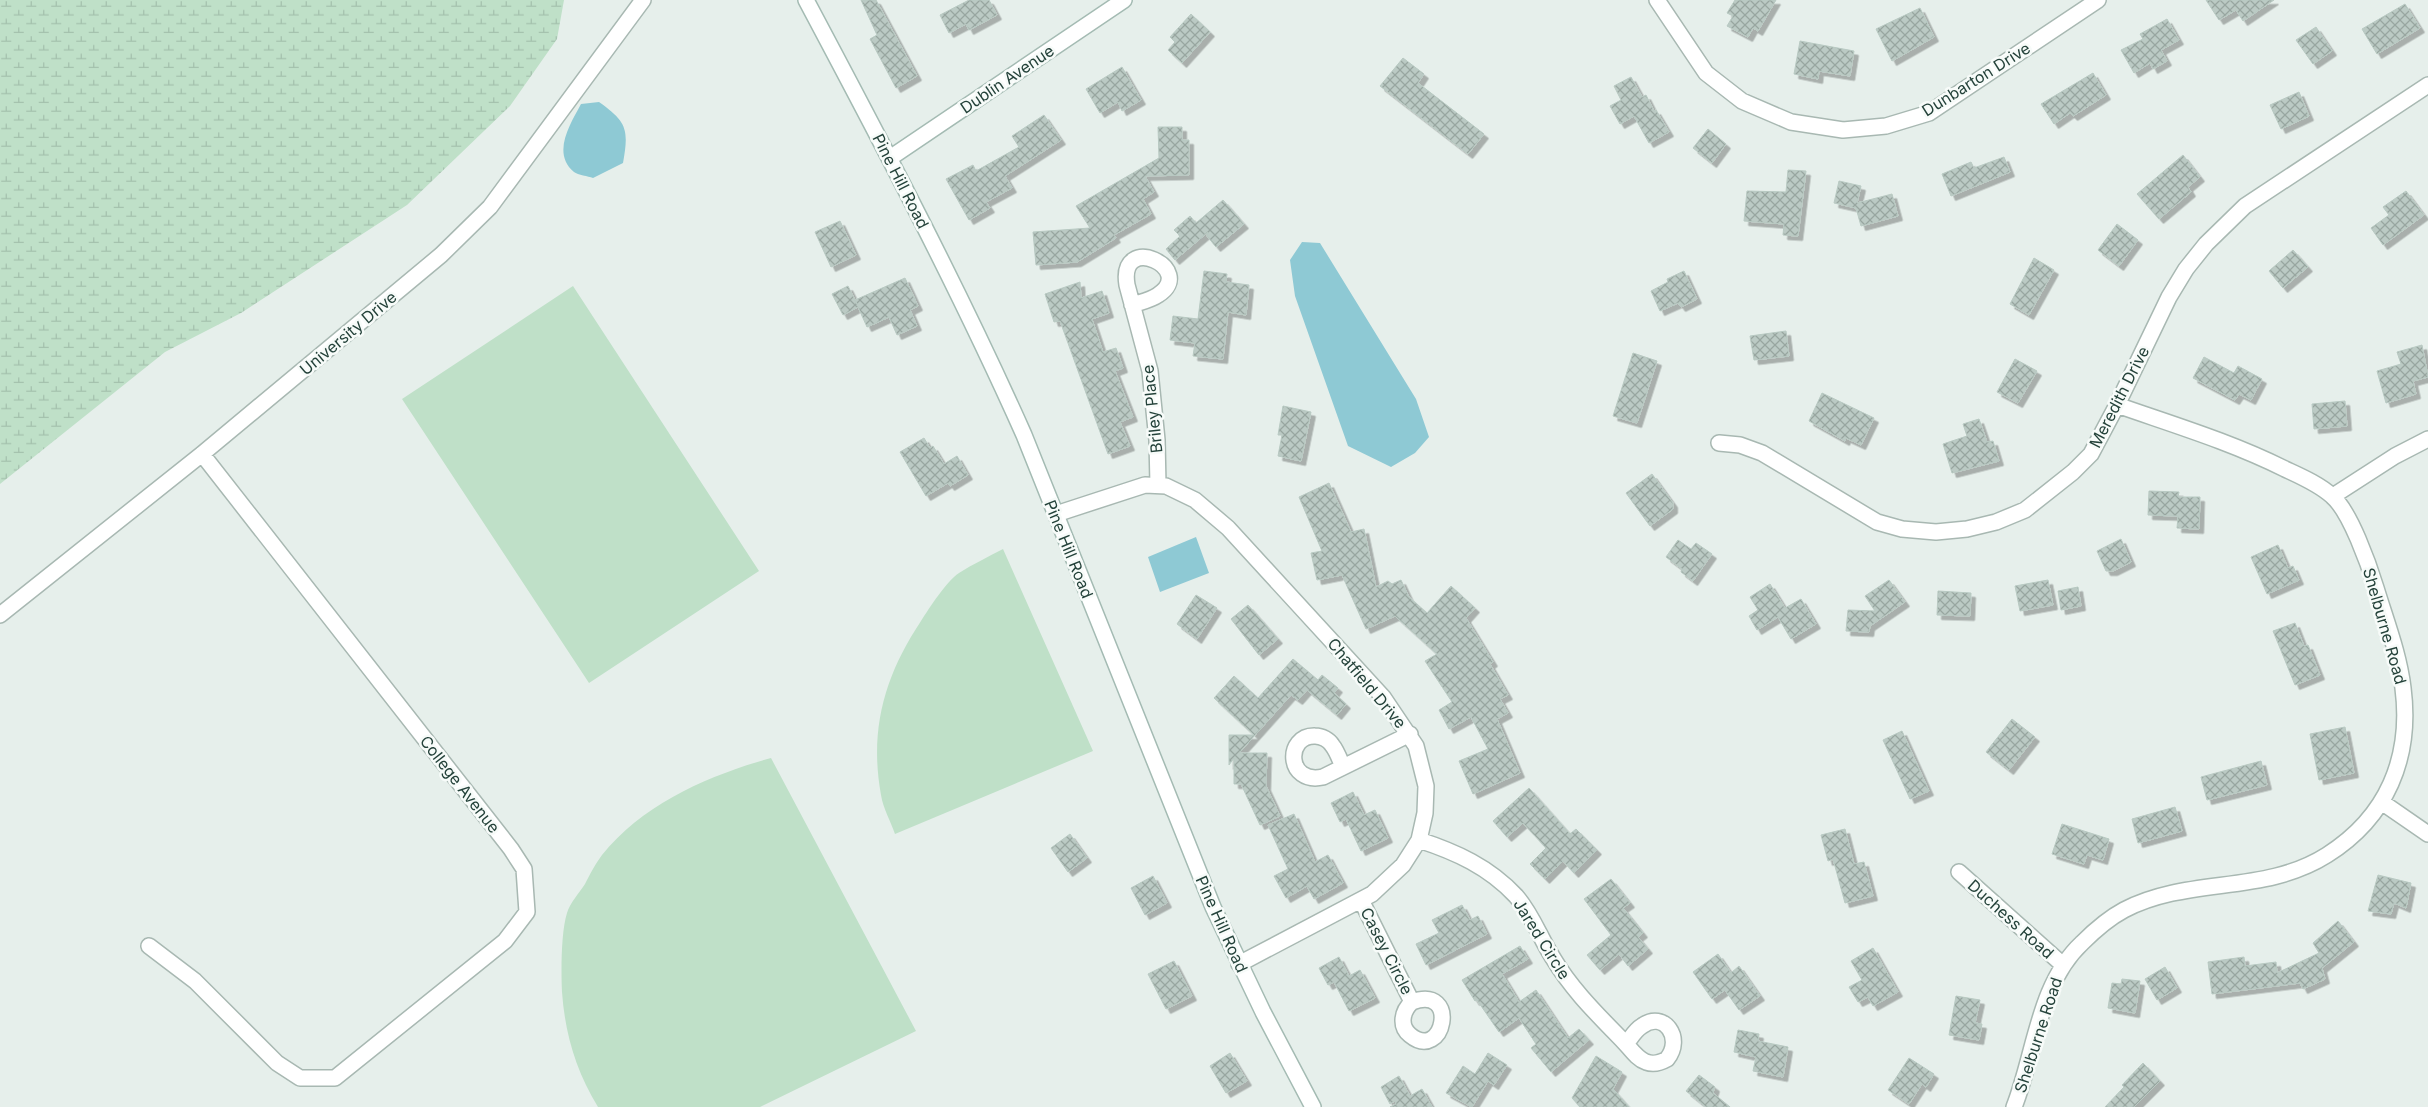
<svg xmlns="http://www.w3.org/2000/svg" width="2428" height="1107" font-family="Inter,sans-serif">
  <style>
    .green { fill: #bfe0c8 }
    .wetland { fill: url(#wetland-marsh) }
    .water { fill: #8ec9d4 }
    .building { fill: url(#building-cross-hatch); stroke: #b8c9c2; filter: url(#shadow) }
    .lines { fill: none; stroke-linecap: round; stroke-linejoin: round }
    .street-casing { stroke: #a8b8b2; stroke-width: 18 }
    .secondary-casing { stroke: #a4bbb3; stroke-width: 18 }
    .street { stroke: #fff; stroke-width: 15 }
    .secondary { stroke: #fff; stroke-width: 15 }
    .labels { text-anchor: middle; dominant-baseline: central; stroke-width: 5; stroke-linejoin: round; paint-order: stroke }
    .street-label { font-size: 16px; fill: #24423a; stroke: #f7fbf9 }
  </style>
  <defs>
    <pattern id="wetland-marsh" width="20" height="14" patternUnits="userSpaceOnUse" patternTransform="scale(1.25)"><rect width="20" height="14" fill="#bfe0c8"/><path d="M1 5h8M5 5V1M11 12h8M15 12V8" fill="none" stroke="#a4c1ad"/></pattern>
    <pattern id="building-cross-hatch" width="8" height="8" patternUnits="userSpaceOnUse" patternTransform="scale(1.25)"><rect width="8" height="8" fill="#bbcac4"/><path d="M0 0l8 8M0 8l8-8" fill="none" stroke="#98a6a0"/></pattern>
    <filter id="shadow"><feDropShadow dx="4.5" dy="4.5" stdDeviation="0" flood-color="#0004"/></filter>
  </defs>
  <rect width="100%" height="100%" fill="#e6efeb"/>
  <path class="green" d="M573 286 759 571 589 683 402 399Z
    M1003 549 1093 751 895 834C891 822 883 808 881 795 869 729 885 675 921 621 930 607 946 582 959 573 973 564 988 557 1003 549Z
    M771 758 916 1031 760 1107H598C576 1071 565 1034 562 992 561 972 561 932 567 913 570 903 579 893 585 884 590 874 596 863 602 855 644 803 710 775 771 758Z"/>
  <path class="wetland" d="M0 0H564L557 39 510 106 407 205 241 313 165 352 0 484Z"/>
  <path class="water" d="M599 102C627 122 629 129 623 163L593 178C588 176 578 175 574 172 551 153 571 123 581 104Z
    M1302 242 1320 243 1416 399 1429 437 1415 453 1391 467 1348 446 1295 296 1290 260Z
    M1196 537 1209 573 1160 592 1148 557Z"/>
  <path class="building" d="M861 0H876L917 76 896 88 870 39 877 35Z
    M969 0H989L997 15 969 30 966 24 949 33 940 15Z
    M1735 0H1776L1758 31 1753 28 1748 37 1727 26 1733 16 1727 13Z
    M2206 0H2274L2243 21 2236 10 2219 20Z
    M2405 4 2420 28 2377 54 2362 29Z
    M1920 8 1934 37 1892 61 1876 29Z
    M1191 14 1210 32 1182 63 1168 50 1175 42 1170 37Z
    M2167 19 2179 40 2161 50 2167 61 2153 69 2150 63 2134 73 2121 50 2143 39 2140 34Z
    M2316 27 2332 51 2313 64 2296 40Z
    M1800 41 1854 51 1850 76 1819 71 1818 79 1794 74Z
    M1403 58 1424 74 1418 83 1484 134 1468 154 1380 86Z
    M1122 67 1141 100 1122 111 1118 102 1100 113 1086 89Z
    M2093 73 2106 95 2073 116 2070 113 2054 124 2041 104Z
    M1631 77 1642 97 1646 95 1654 111 1656 110 1669 132 1649 143 1634 116 1620 124 1610 106 1621 100 1614 86Z
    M2299 92 2309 116 2281 129 2270 105Z
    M1044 115 1061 140 1005 176 1012 188 986 202 990 208 969 220 946 179 973 165 976 171 1019 147 1012 136Z
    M1158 127H1182V140H1189V175L1145 176 1154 192 1143 199 1151 214 1114 235 1116 238 1077 262 1036 265 1033 232 1090 228 1076 206 1159 158Z
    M1708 129 1726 144 1712 163 1693 148Z
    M2183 155 2200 177 2188 187 2191 192 2159 219 2137 194Z
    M2004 157 2010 172 1951 196 1942 174 1971 162 1974 168Z
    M1788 170 1806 171 1798 236 1783 235 1784 224 1744 221 1747 191 1786 192Z
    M1839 181 1861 186 1857 203 1892 194 1898 216 1861 226 1856 208 1834 203Z
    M2406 191 2424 215 2383 245 2371 228 2389 215 2383 207Z
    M1223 200 1244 224 1216 247 1207 236 1208 232 1175 260 1166 249 1180 236 1174 230 1190 216 1196 223Z
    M840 221 856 255 831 267 815 232Z
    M2117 224 2138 240 2119 266 2098 250Z
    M2293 250 2308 267 2283 288 2269 271Z
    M2034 258 2054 270 2029 315 2010 304Z
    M1204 271 1227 274 1226 282 1249 285 1246 315 1228 312 1223 359 1193 356 1195 343 1170 340 1173 316 1198 319Z
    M1684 271 1697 299 1681 307 1678 303 1660 311 1651 291 1668 282 1667 279Z
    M905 278 918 306 910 310 917 326 897 335 889 317 867 327 858 307 843 315 832 294 848 286 857 304 855 300Z
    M1080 282 1081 298 1102 291 1109 313 1092 319 1103 352 1116 348 1123 368 1115 371 1133 417 1120 422 1130 446 1108 454 1060 321 1054 322 1045 294Z
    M1786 331 1789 356 1754 360 1750 336Z
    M2422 345 2428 377 2413 381 2416 394 2386 403 2377 371 2401 364 2397 352Z
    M1633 353 1657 361 1637 423 1613 416Z
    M2204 357 2234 373 2238 366 2262 379 2251 400 2239 394 2235 400 2193 378Z
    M2015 359 2037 371 2018 403 1997 392Z
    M1822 393 1874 418 1861 445 1846 438 1845 441 1809 421Z
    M2345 401 2347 426 2314 429 2312 404Z
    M1283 406 1311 412 1301 461 1278 456 1282 435H1278Z
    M1979 419 1987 442 1993 441 1999 461 1952 473 1943 444 1967 436 1963 424Z
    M924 438 930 448 933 446 944 464 957 456 968 475 950 486 948 483 926 496 900 452Z
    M1652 474 1673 503V509L1650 526 1626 493Z
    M1329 483 1351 532 1364 529 1376 587 1388 581 1392 584 1401 580 1409 597 1427 613 1451 586 1475 608 1466 618 1493 662 1490 664 1508 695 1500 699 1508 713 1497 719 1520 773 1473 794 1459 761 1488 749 1471 717 1449 729 1439 710 1452 702 1425 661 1437 654 1395 616 1366 629 1342 575 1317 580 1311 553 1322 551 1299 497Z
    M2149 491 2179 492 2178 497H2200L2199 529 2177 528 2178 516 2148 515Z
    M2121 539 2131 562 2113 571H2106L2097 551Z
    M1678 540 1691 549 1696 543 1712 554 1693 581 1681 572 1682 569 1666 557Z
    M2278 545 2288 568 2293 566 2299 580 2267 594 2251 557Z
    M1889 580 1905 602 1870 626 1869 632 1846 631 1848 610 1875 611 1865 596Z
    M2048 580 2053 605 2020 611 2015 586Z
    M1770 584 1785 608 1801 599 1816 624 1791 639 1778 617 1757 630 1749 616 1758 610 1750 597Z
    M2078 587 2081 606 2061 610 2058 591Z
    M1938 591 1971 593 1970 616 1937 615Z
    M1196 595 1217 608 1197 639 1177 624Z
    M1248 605 1278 639 1259 655 1231 619Z
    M2295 623 2304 646 2308 645 2320 675 2295 685 2273 631Z
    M1293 659 1318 680 1322 675 1338 688 1334 693 1346 704 1337 715 1307 690 1298 700 1291 695 1239 753H1267L1266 786 1280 816 1260 825 1241 784H1234V758L1229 765V735H1254L1214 698 1234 676 1258 698Z
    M2012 719 2035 737 2009 770 1986 752Z
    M2345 727 2354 773 2319 780 2310 734Z
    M1902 731 1929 791 1910 799 1883 740Z
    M2261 761 2267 785 2207 800 2201 777Z
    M1529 788 1570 834 1576 829 1597 850 1574 873 1563 861 1545 879 1530 864 1546 848 1523 823 1507 837 1493 821Z
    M1353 792 1364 815 1375 810 1388 838 1361 851 1346 819 1340 822 1331 803Z
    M2175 807 2182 831 2138 843 2132 819Z
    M1294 814 1315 862 1328 855 1343 883 1314 899 1307 886 1286 898 1274 876 1288 869 1268 825Z
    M2062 824 2109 839 2103 860 2087 855 2084 864 2052 854Z
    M1845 829 1854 864 1864 862 1873 896 1845 903 1833 859 1828 861 1821 835Z
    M1070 834 1087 858 1068 872 1051 848Z
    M2378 875 2411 883 2406 908 2394 903 2391 914 2368 911Z
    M1153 876 1167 903 1145 915 1131 888Z
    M1611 879 1630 903 1623 908 1643 933 1638 937 1648 949 1628 966 1619 954 1600 970 1587 955 1611 935 1584 899Z
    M1462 905 1470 920 1478 916 1487 934 1426 965 1416 944 1439 933 1432 920Z
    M2338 921 2354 942 2322 968 2325 979 2303 989 2300 983 2212 994 2208 962 2244 957 2245 966 2276 962 2277 973 2319 953 2313 943Z
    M1520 946 1528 959 1502 974 1519 1002 1536 990 1568 1038 1579 1029 1589 1040 1551 1072 1531 1048 1536 1044 1519 1018 1499 1032 1477 1000 1475 1001 1462 980Z
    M1873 948 1898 992 1873 1006 1868 997 1858 1002 1849 987 1862 980 1851 961Z
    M1718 954 1731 973 1739 966 1760 996 1739 1010 1725 990 1712 999 1693 972Z
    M1339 957 1349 976 1360 970 1375 998 1349 1011 1334 982 1328 985 1319 968Z
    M1174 961 1192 996 1166 1009 1148 974Z
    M2165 967 2177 988 2157 1000 2145 979Z
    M2122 979 2140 981 2135 1013 2108 1008 2112 983 2121 984Z
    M1956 996 1980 1000 1975 1023 1982 1024 1979 1040 1949 1035Z
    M1738 1030 1759 1034 1758 1041 1788 1047 1783 1077 1753 1071 1756 1057 1734 1052Z
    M1230 1053 1247 1081 1226 1093 1210 1066Z
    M1488 1053 1507 1065 1494 1085 1488 1081 1472 1107 1446 1093 1463 1066 1475 1074Z
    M1596 1056 1622 1072 1613 1089 1629 1107H1580L1572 1098Z
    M1909 1058 1934 1074 1926 1087 1922 1084 1909 1104 1888 1090Z
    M2143 1063 2160 1081 2134 1107H2105L2124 1087 2122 1085Z
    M1699 1075 1715 1087 1713 1093 1730 1107H1706L1686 1091Z
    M1399 1076 1410 1096 1422 1089 1432 1107H1390L1396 1104 1395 1101 1390 1104 1381 1087Z"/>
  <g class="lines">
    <defs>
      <path id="street" d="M1657 0 1706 73 1742 101 1791 122 1843 130 1886 126 1929 113 2098 0
        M1132 305C1141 302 1151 300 1158 295 1198 269 1118 231 1127 285L1150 371 1157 440 1158 485
        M1719 443 1740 445 1762 453 1877 522 1902 529 1936 532 1967 529 1996 522 2025 510 2073 472 2091 454 2117 405 2169 297 2186 269 2206 244 2245 206 2428 85
        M2333 496 2395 456 2428 439
        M1056 514 1145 485 1166 486 1195 500 1228 528 1383 697 1416 746 1426 786 1425 813 1419 840 1403 865 1372 894 1239 964
        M0 615 202 454 441 255 490 207 643 0
        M1343 767C1340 760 1337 751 1332 745 1329 740 1322 736 1315 736 1285 735 1286 785 1323 777L1410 734
        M2383 803 2428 834
        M1419 840C1456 852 1489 867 1516 896 1532 914 1540 938 1553 958 1572 990 1598 1015 1624 1042 1630 1048 1637 1059 1646 1062 1654 1065 1660 1063 1667 1059 1684 1038 1664 1010 1642 1026 1635 1030 1631 1038 1626 1044
        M1959 872 2063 965
        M1361 900 1412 1002C1402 1011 1399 1026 1410 1035 1444 1063 1460 984 1412 1002
        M149 946 195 981 277 1063 300 1078H335L505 941 527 912 524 869 511 849 202 454
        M2014 1107C2035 1054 2038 984 2082 943 2094 931 2109 918 2124 910 2189 876 2264 895 2327 855 2387 817 2412 758 2403 688 2399 654 2386 621 2376 588 2369 565 2350 511 2332 496 2319 484 2300 476 2285 469 2231 442 2174 425 2117 405"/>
      <path id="secondary" d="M806 0C882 143 958 287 1024 435L1213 907 1263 1012 1313 1107
        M890 158 1124 0"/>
    </defs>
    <use href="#street" class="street-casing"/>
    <use href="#secondary" class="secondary-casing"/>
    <use href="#street" class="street"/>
    <use href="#secondary" class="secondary"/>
  </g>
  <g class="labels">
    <g class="street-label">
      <text transform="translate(1007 79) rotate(-34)">Dublin Avenue</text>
      <text transform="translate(1976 79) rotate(-32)">Dunbarton Drive</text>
      <text transform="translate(901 181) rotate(63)">Pine Hill Road</text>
      <text transform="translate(348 333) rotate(-40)">University Drive</text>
      <text transform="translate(2119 397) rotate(-63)">Meredith Drive</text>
      <text transform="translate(1152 409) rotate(-96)">Briley Place</text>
      <text transform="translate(1069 549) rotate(68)">Pine Hill Road</text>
      <text transform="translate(2385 626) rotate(74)">Shelburne Road</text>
      <text transform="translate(1367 683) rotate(50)">Chatfield Drive</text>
      <text transform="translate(460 784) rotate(52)">College Avenue</text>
      <text transform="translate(2011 919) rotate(42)">Duchess Road</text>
      <text transform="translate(1222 924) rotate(66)">Pine Hill Road</text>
      <text transform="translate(1542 939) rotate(58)">Jared Circle</text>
      <text transform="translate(1387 951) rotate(63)">Casey Circle</text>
      <text transform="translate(2038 1035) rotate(-72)">Shelburne Road</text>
    </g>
  </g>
</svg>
